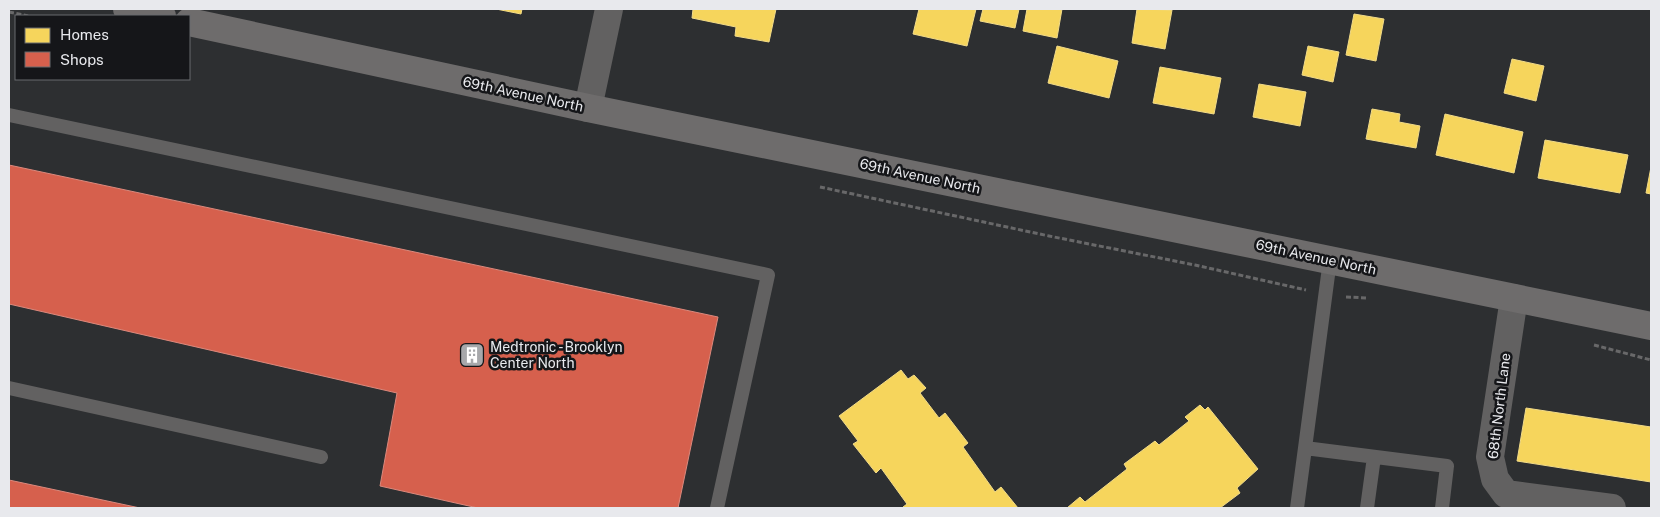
<svg xmlns="http://www.w3.org/2000/svg" width="1660" height="517" font-family="'Public Sans',sans-serif">
  <style>
    .homes { fill: #f6d55c; stroke: #f2db88 }
    .shops { fill: #d6604d; stroke: #db897d }
    .lines { fill: none; stroke-linecap: round; stroke-linejoin: round }
    .path { stroke: #686869; stroke-width: 3; stroke-dasharray: 5 2.5; stroke-linecap: butt }
    .lane { stroke: #626161; stroke-width: 14 }
    .street { stroke: #626161; stroke-width: 28 }
    .secondary { stroke: #6e6c6c; stroke-width: 28 }
    .labels { text-anchor: middle; dominant-baseline: central; stroke-width: 5; stroke-linejoin: round; paint-order: stroke }
    .street-label { font-size: 14px; fill: #e8e9ed; stroke: #151619 }
    .poi-label { font-size: 14px; fill: #e8e9ed; stroke: #151619; text-anchor: start }
  </style>
  <rect width="100%" height="100%" fill="#2d2f31"/>
  <path class="homes" d="M496 9H522L521 14Z
    M693 9H776L769 42 735 36 736 27 692 18Z
    M919 9H976L967 46 913 34Z
    M983 9H1019L1015 28 980 21Z
    M1027 9H1062L1057 38 1023 31Z
    M1137 9 1172 10 1165 49 1132 43Z
    M1354 14 1384 19 1376 61 1346 55Z
    M1057 46 1118 61 1109 98 1048 83Z
    M1308 46 1339 52 1333 82 1302 75Z
    M1512 59 1544 66 1536 101 1504 93Z
    M1160 67 1221 78 1214 114 1153 103Z
    M1259 84 1306 92 1300 126 1253 117Z
    M1372 109 1400 114 1399 122 1420 126 1416 148 1366 139Z
    M1445 114 1523 132 1514 173 1436 155Z
    M1545 140 1628 155 1620 193 1538 178Z
    M1651 167V194L1646 193Z
    M901 370 908 379 914 375 926 388 920 393 939 418 945 413 968 443 963 447 995 492 1001 487 1018 508H904L903 507 907 504 881 468 876 473 853 444 858 441 839 416Z
    M1200 405 1205 410 1208 407 1258 469 1237 488 1240 493 1220 508H1067L1080 497 1085 502 1127 469 1124 464 1155 441 1159 445 1189 421 1185 417Z
    M1526 408 1651 427V482L1517 461Z"/>
  <path class="shops" d="M9 165 718 317 678 508H478L380 486 397 393 9 304Z
    M9 480 140 508H9Z"/>
  <g class="lines">
    <path class="path" d="M9 12 28 16
      M820 187 1049 236 1195 265 1306 290
      M1346 297 1368 298
      M1594 345 1651 360"/>
    <path class="lane" d="M9 115 768 275 717 508
      M1330 260 1305 448 1447 466 1442 508
      M9 388 321 457
      M1297 508 1305 448
      M1367 508 1374 457"/>
    <path class="street" d="M588 108 609 9
      M1514 298 1490 457 1495 479 1506 494 1612 508"/>
    <path class="secondary" d="M127 9 162 16
      M189 22 588 108 1651 326"/>
  </g>
  <defs>
    <symbol id="building-square" viewBox="-11 -11 22 22"><rect x="-9" y="-9" width="18" height="18" rx="4" fill="#a7a8ab" stroke="#151619"/><path d="M-4-6H4V6H1V3H-1V6H-4ZM-2.5-4.3h1.7v1.8h-1.7ZM.8-4.3h1.7v1.8H.8ZM-2.5-1h1.7V.8h-1.7ZM.8-1h1.7V.8H.8Z" fill="#fff"/></symbol>
  </defs>
  <g fill-rule="evenodd">
    <use href="#building-square" x="458" y="341" width="28" height="28"/>
  </g>
  <g class="labels">
    <g class="street-label">
      <text transform="translate(523 94) rotate(12)">69th Avenue North</text>
      <text transform="translate(920 176) rotate(12)">69th Avenue North</text>
      <text transform="translate(1316 257) rotate(12)">69th Avenue North</text>
      <text transform="translate(1499 406) rotate(-83)">68th North Lane</text>
    </g>
    <g class="poi-label">
      <text x="490" y="347">Medtronic - Brooklyn<tspan x="490" dy="16">Center North</tspan></text>
    </g>
  </g>
  <rect width="1660" height="517" fill="none" stroke="#e8e9ed" stroke-width="20"/>
  <rect x="15" y="15" width="175" height="65" fill="#151619" stroke="#696a6e"/>
  <rect x="25" y="28" width="25" height="15" fill="#f6d55c" stroke="#696a6e"/>
  <text x="60" y="40" font-size="15" fill="#e8e9ed">Homes</text>
  <rect x="25" y="52" width="25" height="15" fill="#d6604d" stroke="#696a6e"/>
  <text x="60" y="65" font-size="15" fill="#e8e9ed">Shops</text>
</svg>
